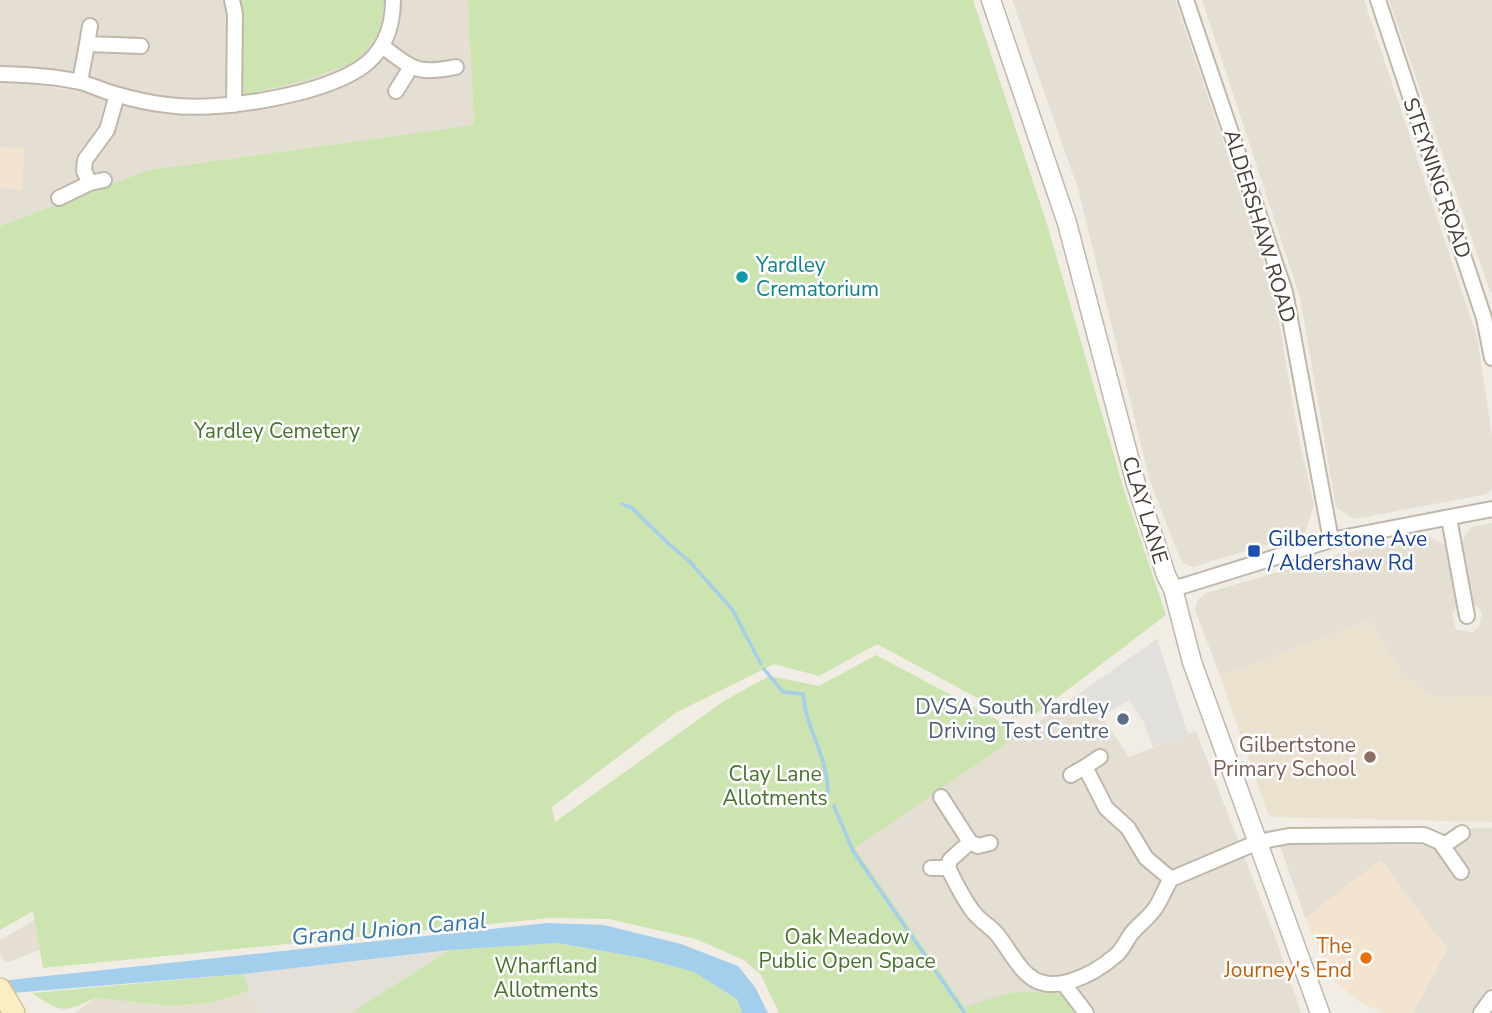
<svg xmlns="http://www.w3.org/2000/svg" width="1492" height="1013" font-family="'Nunito Sans',sans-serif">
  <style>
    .residential { fill: #e5dfd3 }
    .commercial { fill: #f3e4d0 }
    .industrial { fill: #e3dfd9 }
    .education { fill: #eae2cf }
    .green { fill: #cce4af }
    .parking { fill: #e2e0dc }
    .water { fill: #a3ceec }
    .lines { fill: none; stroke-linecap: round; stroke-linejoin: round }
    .stream { stroke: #a3ceec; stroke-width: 3.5 }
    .minor-casing { stroke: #bfb8aa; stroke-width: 18 }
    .tertiary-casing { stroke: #bfb8aa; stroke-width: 21 }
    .secondary-casing { stroke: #d2c298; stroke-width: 24 }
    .minor { stroke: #fff; stroke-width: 14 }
    .tertiary { stroke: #fff; stroke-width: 18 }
    .secondary { stroke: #fceec4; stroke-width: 21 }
    .culture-dot { fill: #0f9aa8; stroke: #fff; stroke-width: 2.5 }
    .transit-dot { fill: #1a4fb4; stroke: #fff; stroke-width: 2.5 }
    .service-dot { fill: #5c6f8a; stroke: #fff; stroke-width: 2.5 }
    .education-dot { fill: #8d6e63; stroke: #fff; stroke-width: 2.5 }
    .food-dot { fill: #e8710a; stroke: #fff; stroke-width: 2.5 }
    .labels { text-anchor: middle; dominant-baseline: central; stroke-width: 5; stroke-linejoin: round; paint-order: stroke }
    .street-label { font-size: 21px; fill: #433d34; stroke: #fff }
    .culture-label { font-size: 21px; fill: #0d838f; stroke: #fff; text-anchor: start }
    .park-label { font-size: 21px; fill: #46712b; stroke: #fff }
    .transit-label { font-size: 21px; fill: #164399; stroke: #fff; text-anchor: start }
    .service-label { font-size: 21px; fill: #4e5e75; stroke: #fff; text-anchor: end }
    .education-label { font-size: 21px; fill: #785e54; stroke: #fff; text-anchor: end }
    .food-label { font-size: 21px; fill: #c56008; stroke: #fff; text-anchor: end }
    .water-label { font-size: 23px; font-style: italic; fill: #3477a9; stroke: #fff }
  </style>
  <rect width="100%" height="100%" fill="#f1ede4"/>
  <path class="residential" d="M0 0H468L474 125 149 170 0 226V188L22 189 24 149 0 147V79L69 90 74 73 0 65Z
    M1012 0H1175L1269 277 1277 310 1299 439 1314 505 1305 533 1193 567 1183 563 1179 556 1150 481 1078 189Z
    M1202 0H1364L1477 337 1492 435V488L1488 494 1354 519 1336 507 1300 297Z
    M1389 0H1492V292L1490 291Z
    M1492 523V696L1432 697 1401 672 1370 620 1235 671 1219 673 1195 610 1197 601 1206 593 1343 553 1428 536 1448 547 1458 602 1452 614 1456 630 1473 632 1479 627 1482 613 1477 606 1471 603 1458 547 1471 527Z
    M1084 690 1129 757 1196 731 1276 939 1301 1013H1077L1063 995H1044L1035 992H1018L965 1007 854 847Z
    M1472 828H1492V986L1472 1013H1413L1447 949 1381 860 1305 918 1280 845H1435L1458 831Z
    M35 920 40 950 6 963 0 954V940Z
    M250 991 264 1013H75L95 998 173 1006 214 1002Z"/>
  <path class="commercial" d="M0 147 24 148 22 190 0 188Z
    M1381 860 1447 949 1413 1013H1383L1361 1003 1332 979 1305 918Z"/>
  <path class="industrial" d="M449 950 351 1013H264L250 991 243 974Z"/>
  <path class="education" d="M1370 620 1401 672 1432 697 1492 696V822L1269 817 1219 673 1236 671Z"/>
  <path class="green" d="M238 0H384V3L379 33 365 52 353 63 305 80 245 95 239 88Z
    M468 0H973L1047 224 1123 487 1166 615 1033 716 1013 717 877 644 819 676 774 664 677 712 552 807 555 822 724 701 769 676 819 686 876 655 1022 733 855 848 965 1007C982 1002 1001 994 1019 992 1034 990 1048 995 1063 994L1077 1013H779L761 975 744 960 696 939 609 919 550 918 43 968 33 911 0 930V226L149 170 474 125Z
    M558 943 647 959 694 972 737 999 742 1013H351L449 950Z
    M243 974 250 991 214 1002 173 1006 95 998C64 1013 61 1013 32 993Z"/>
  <path class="parking" d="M1157 639 1188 734 1153 747 1143 721 1129 700 1103 716 1084 690Z"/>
  <path class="water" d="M547 923 604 925 681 944 738 966 755 987 768 1013H742L737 999 694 972 647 959 558 943 449 950 243 974 0 994V981Z"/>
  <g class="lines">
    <path class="stream" d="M622 504 632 508 670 545 689 561 732 609 761 664
      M764 669 783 692 803 694C806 729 828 757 828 794
      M834 806 853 851 964 1012"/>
    <defs>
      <path id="minor" d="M232 0 235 14 234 105
        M1186 0 1285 292 1331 540
        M1378 0 1484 318 1492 358
        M87 44 90 26
        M382 46C413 69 416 75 456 67
        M0 74C26 75 54 76 80 82 92 85 103 91 115 94 132 99 150 103 167 105 218 112 316 96 359 69 384 53 393 27 393 0
        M80 82 87 44 141 46
        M396 91 411 67
        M90 183 104 180
        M59 198 90 183 84 171 85 160 107 130 117 95
        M1449 518 1467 616
        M1173 589 1331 540 1492 509
        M1085 767 1100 757
        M1071 775 1085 767 1106 808 1128 828 1146 858 1171 879
        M941 797 970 842 978 846 990 843
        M970 842 950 860 948 868C956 883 964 901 975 914 981 921 989 926 995 932 1007 945 1014 963 1028 975 1052 997 1094 974 1115 956 1122 951 1126 941 1131 934 1139 924 1149 918 1156 907 1162 898 1165 888 1171 879L1258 842 1289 836 1424 835 1440 842 1461 872
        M1443 846 1462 833
        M931 868H948
        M1064 984 1086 1013
        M1481 1013 1492 998"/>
      <path id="tertiary" d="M991 0 1067 223 1136 484 1166 575 1173 589 1192 662 1320 1013"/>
      <path id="secondary" d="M0 989 14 1013"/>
    </defs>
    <use href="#minor" class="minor-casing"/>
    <use href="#tertiary" class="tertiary-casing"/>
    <use href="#secondary" class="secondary-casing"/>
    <use href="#minor" class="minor"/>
    <use href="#tertiary" class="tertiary"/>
    <use href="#secondary" class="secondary"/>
  </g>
  <circle class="culture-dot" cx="742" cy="277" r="7"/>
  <rect class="transit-dot" x="1247" y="544" width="14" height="14" rx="3.5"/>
  <circle class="service-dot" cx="1123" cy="719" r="7"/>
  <circle class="education-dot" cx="1370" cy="757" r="7"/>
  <circle class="food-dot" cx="1366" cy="958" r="7"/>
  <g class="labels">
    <g class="street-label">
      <text transform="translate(1437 178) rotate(71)">STEYNING ROAD</text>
      <text transform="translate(1260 226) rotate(73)">ALDERSHAW ROAD</text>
      <text transform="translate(1145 510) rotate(73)">CLAY LANE</text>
    </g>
    <g class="culture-label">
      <text x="756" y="265">Yardley<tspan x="756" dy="24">Crematorium</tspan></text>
    </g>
    <g class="park-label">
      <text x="277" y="431">Yardley Cemetery</text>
      <text x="775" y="774">Clay Lane<tspan x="775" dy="24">Allotments</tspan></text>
      <text x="847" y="937">Oak Meadow<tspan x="847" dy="24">Public Open Space</tspan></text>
      <text x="546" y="966">Wharfland<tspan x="546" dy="24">Allotments</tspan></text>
    </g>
    <g class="transit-label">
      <text x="1268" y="539">Gilbertstone Ave<tspan x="1268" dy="24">/ Aldershaw Rd</tspan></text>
    </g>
    <g class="service-label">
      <text x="1109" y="707">DVSA South Yardley<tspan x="1109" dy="24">Driving Test Centre</tspan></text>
    </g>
    <g class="education-label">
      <text x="1356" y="745">Gilbertstone<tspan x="1356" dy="24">Primary School</tspan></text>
    </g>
    <g class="food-label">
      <text x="1352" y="946">The<tspan x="1352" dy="24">Journey's End</tspan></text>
    </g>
    <g class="water-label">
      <text transform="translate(389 929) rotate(-5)">Grand Union Canal</text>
    </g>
  </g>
</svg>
